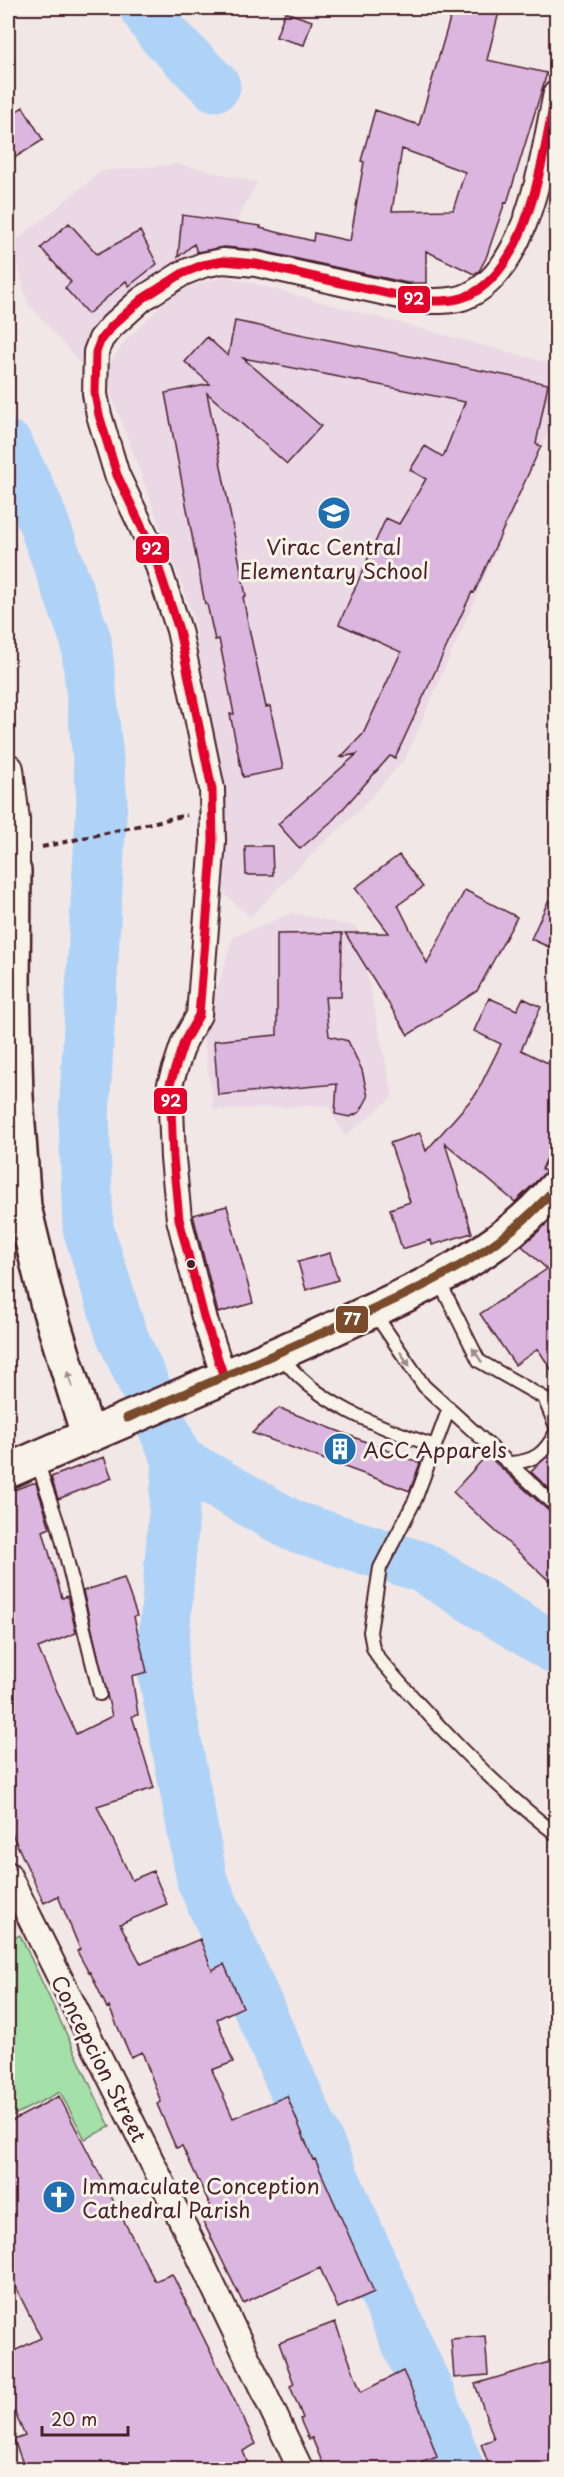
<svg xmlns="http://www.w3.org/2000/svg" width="564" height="2477" font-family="'Playpen Sans',sans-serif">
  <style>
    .built { fill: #ead8e4 }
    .green { fill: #a3e1a9; stroke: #76806a; stroke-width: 1.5 }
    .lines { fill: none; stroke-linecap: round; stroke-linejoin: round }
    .river { stroke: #afd3f7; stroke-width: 51 }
    .building { fill: #dbb6df; stroke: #4a1f2b; stroke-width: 1.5; fill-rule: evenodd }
    .service-casing { stroke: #4a1f2b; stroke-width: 16 }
    .minor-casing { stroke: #4a1f2b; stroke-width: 28 }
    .tertiary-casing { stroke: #4a1f2b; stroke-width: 34 }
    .primary-casing { stroke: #4a1f2b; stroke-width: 38 }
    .path { stroke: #4a1f2b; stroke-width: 4; stroke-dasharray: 6 4.5; stroke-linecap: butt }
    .service { stroke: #f7f3e8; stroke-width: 12 }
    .minor { stroke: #f7f3e8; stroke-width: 24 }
    .tertiary { stroke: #f7f3e8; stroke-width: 30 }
    .primary { stroke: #f7f3e8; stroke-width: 33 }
    .bus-1-casing { stroke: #f7f3e8; stroke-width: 14 }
    .bus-2-casing { stroke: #f7f3e8; stroke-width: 14 }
    .bus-1 { stroke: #e4002b; stroke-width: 9 }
    .bus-2 { stroke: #7a4b2a; stroke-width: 9 }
    .oneway { fill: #a0898a }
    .bus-dot { fill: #4a1f2b; stroke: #f7f3e8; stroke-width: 2 }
    .labels { text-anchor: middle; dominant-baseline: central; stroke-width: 6; stroke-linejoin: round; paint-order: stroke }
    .poi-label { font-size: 21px; fill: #4a1f2b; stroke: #f7f3e8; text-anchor: start }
    .street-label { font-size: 21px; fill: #4a1f2b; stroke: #f7f3e8 }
    .line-badge { stroke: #f7f3e8; stroke-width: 2 }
    .badge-label { font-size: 16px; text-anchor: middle; font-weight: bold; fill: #fff }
  </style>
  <rect width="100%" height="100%" fill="#f1e7e6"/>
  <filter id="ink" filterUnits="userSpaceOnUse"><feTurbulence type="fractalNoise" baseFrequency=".0167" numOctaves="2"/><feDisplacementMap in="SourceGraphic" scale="12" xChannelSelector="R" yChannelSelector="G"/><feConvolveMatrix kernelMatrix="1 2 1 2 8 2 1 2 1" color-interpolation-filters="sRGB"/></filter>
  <g filter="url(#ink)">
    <path class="built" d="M177 164 257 182 218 256 90 334 80 363 28 303 12 244 102 171Z
      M225 276 556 365V414L406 757 360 810 313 853 250 917 217 887 226 806 192 612 112 396 108 373 112 361 124 342 160 306 180 290Z
      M293 913 357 927 393 1097 345 1136 327 1105 214 1110 203 1037 233 937Z"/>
    <path class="green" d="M20 1935 110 2127 85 2139 60 2092 8 2118V1941Z"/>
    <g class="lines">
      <path class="river" d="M145 8 161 32 215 86
        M8 446 37 505 86 640 102 799 84 1116 88 1228 121 1333 178 1461 293 1526 422 1567 556 1649
        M178 1461 162 1665 202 1880 429 2393 459 2470"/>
    </g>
    <path class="building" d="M453 8H500L487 60 547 73 507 203 505 202 486 258 479 271 474 274 426 251V283H407L257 250 224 247 197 252 194 244 178 257 182 215 261 226 260 228 313 241 314 233 350 241 364 162 361 161 375 110 419 125ZM402 149 465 172 453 210 392 211Z
      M285 12 312 21 304 45 276 37Z
      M23 107 43 140 8 162V117Z
      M69 223 97 254 140 231 157 264 129 286 126 281 88 314 65 288 71 282 41 248Z
      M235 321 548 384 536 444 541 446 474 593 472 592 395 758 390 756 332 821 300 849 278 824 357 754 341 757 363 734 401 652 339 624 386 518 399 524 426 479 410 470 425 446 443 457 465 402 243 358 321 426 287 464 207 393 246 596 243 597 250 633 266 707 270 706 283 769 243 777 230 714H234L219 639 215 640 207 604H205L165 393 210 384 185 362 207 337 228 356Z
      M245 846H272L273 875H246Z
      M399 855 423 887 398 905 427 963 465 890 517 917 477 991 408 1035 345 933H389L355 888Z
      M556 884V950L531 939Z
      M342 933 341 997H325L329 1036 348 1041 362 1070 368 1097 360 1112 350 1117 335 1114 337 1084 218 1095 214 1041 277 1035V934Z
      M489 998 517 1010 523 998 541 1007 521 1050 556 1067V1139L542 1169 546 1172 515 1202 445 1143 472 1233 432 1245 431 1240 402 1249 390 1209 410 1202 390 1143 420 1133 426 1151 476 1094 501 1044 474 1031Z
      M227 1206 253 1303 218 1313 193 1215Z
      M556 1214V1377L538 1349 515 1365 480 1314 547 1269 522 1246Z
      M330 1253 338 1280 306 1290 298 1262Z
      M279 1408 420 1463 410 1491 252 1433Z
      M556 1447V1495L531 1472Z
      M487 1455 550 1512 556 1514V1587L453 1492Z
      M104 1457 112 1478 58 1499 51 1477Z
      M33 1483H36L50 1528 43 1531 62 1598 68 1596 76 1633 38 1648 76 1734 112 1716 83 1591 124 1578 137 1616 134 1617 147 1672 132 1676 138 1715 132 1716 154 1788 97 1806 132 1880 153 1871 167 1904 120 1924 141 1964 200 1939 212 1970 224 1964 243 2007 217 2019 233 2062 212 2070 233 2118 287 2096 313 2160 315 2159 374 2292 338 2308 320 2268 243 2303 199 2213 211 2207 182 2146 176 2148 157 2104 161 2102 142 2052 131 2057 109 2007 107 2008 90 1972 89 1973 77 1951 80 1949 58 1896 44 1903 8 1825V1492Z
      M59 2096 155 2281 172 2274 256 2444 243 2451 250 2469H25L14 2440 25 2436 8 2397V2354L41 2338 8 2272V2123Z
      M335 2322 361 2392 403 2371 419 2406 437 2457 404 2469H325L312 2438 309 2440 300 2419 303 2418 290 2386 294 2384 279 2343Z
      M485 2336 488 2375 454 2378 451 2339Z
      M556 2360V2469H490L481 2444 494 2439 475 2384Z"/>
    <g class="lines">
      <defs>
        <path id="service" d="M438 1279 479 1361 544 1398 556 1427
          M373 1311 424 1386 556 1506
          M280 1354C313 1403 381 1428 435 1446
          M449 1408 415 1500 380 1568 370 1632 373 1648 379 1659C434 1722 490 1783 556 1834
          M37 1461 59 1527 100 1694
          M511 1463C535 1461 544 1454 556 1432"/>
        <path id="minor" d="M224 1377 204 1317 179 1219 173 1158 170 1084 184 1042 199 1015 213 841 212 789 179 630 153 551 117 475 99 415 95 394 96 352 101 339 112 326 142 299 183 273 203 265 223 261 256 264 422 301C436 301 454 302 467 296 530 269 543 152 556 93
          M8 1874 193 2244 301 2470"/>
        <path id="tertiary" d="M8 769 14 820V871"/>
        <path id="primary" d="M8 872 14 871 13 987 16 1097 24 1207 47 1302 88 1435
          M8 1471C113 1424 219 1381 324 1333 407 1294 496 1259 556 1187"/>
      </defs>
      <use href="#service" class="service-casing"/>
      <use href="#minor" class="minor-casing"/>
      <use href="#tertiary" class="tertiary-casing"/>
      <use href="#primary" class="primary-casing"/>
      <path class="path" d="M42 847 187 815"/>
      <use href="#service" class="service"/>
      <use href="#minor" class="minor"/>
      <use href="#tertiary" class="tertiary"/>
      <use href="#primary" class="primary"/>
      <defs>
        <path id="bus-1" d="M224 1377 204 1317 179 1219 173 1158 170 1084 184 1042 199 1015 213 841 212 789 179 630 153 551 117 475 99 415 95 394 96 352 101 339 112 326 142 299 183 273 203 265 223 261 256 264 422 301C436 301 454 302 467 296 530 269 543 152 556 93"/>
        <path id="bus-2" d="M127 1418C200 1387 272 1356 344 1323 421 1288 501 1253 556 1187"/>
      </defs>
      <use href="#bus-1" class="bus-1-casing"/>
      <use href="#bus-2" class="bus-2-casing"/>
      <use href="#bus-1" class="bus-1"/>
      <use href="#bus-2" class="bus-2"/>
    </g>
    <defs><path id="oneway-solid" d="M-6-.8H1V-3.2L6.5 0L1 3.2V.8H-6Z" transform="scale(1.5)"/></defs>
    <g class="oneway">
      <use href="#oneway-solid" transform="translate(477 1355) rotate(-124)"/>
      <use href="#oneway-solid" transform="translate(405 1359) rotate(56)"/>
      <use href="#oneway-solid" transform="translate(70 1379) rotate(-107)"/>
    </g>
  </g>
  <defs>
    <symbol id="school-disc" viewBox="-11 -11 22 22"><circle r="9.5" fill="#1f6fb2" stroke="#f7f3e8"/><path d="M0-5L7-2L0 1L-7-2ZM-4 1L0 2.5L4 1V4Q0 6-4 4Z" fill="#fff"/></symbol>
    <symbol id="building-disc" viewBox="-11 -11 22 22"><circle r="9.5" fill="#1f6fb2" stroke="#f7f3e8"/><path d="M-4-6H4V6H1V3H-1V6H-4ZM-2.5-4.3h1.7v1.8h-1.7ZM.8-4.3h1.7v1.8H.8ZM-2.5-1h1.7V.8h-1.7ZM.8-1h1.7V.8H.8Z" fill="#fff"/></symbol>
    <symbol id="church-disc" viewBox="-11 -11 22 22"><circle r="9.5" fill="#1f6fb2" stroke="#f7f3e8"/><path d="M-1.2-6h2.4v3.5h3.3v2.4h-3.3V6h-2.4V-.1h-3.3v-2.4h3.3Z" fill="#fff"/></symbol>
  </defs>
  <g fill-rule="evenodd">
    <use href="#school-disc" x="315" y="494" width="38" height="38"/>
    <use href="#building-disc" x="321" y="1430" width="38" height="38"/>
    <use href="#church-disc" x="40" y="2178" width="38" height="38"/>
  </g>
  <circle class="bus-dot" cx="191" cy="1264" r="5"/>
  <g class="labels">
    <g class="poi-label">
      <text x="334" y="546" text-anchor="middle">Virac Central<tspan x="334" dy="24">Elementary School</tspan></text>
      <text x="363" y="1449">ACC Apparels</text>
      <text x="82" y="2185">Immaculate Conception<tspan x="82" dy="24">Cathedral Parish</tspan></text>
    </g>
    <g class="street-label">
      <text transform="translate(100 2058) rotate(63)">Concepcion Street</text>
    </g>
  </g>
  <g class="line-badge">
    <rect x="397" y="285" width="34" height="29" rx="6" fill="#e4002b"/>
    <rect x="135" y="535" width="35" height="29" rx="6" fill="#e4002b"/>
    <rect x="153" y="1087" width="35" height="28" rx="6" fill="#e4002b"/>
    <rect x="335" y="1305" width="34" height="29" rx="6" fill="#7a4b2a"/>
  </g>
  <g class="badge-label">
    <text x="414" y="305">92</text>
    <text x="152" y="555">92</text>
    <text x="171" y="1107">92</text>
    <text x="352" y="1325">77</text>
  </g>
  <rect width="564" height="2477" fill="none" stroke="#f7f3e8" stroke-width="30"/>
  <rect x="15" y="15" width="534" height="2447" fill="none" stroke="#4a1f2b" stroke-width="2" filter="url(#ink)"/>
  <path d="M42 2426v9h86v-9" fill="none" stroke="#4a1f2b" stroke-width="3"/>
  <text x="51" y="2426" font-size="18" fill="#4a1f2b" stroke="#f7f3e8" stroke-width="4.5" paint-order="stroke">20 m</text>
</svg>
